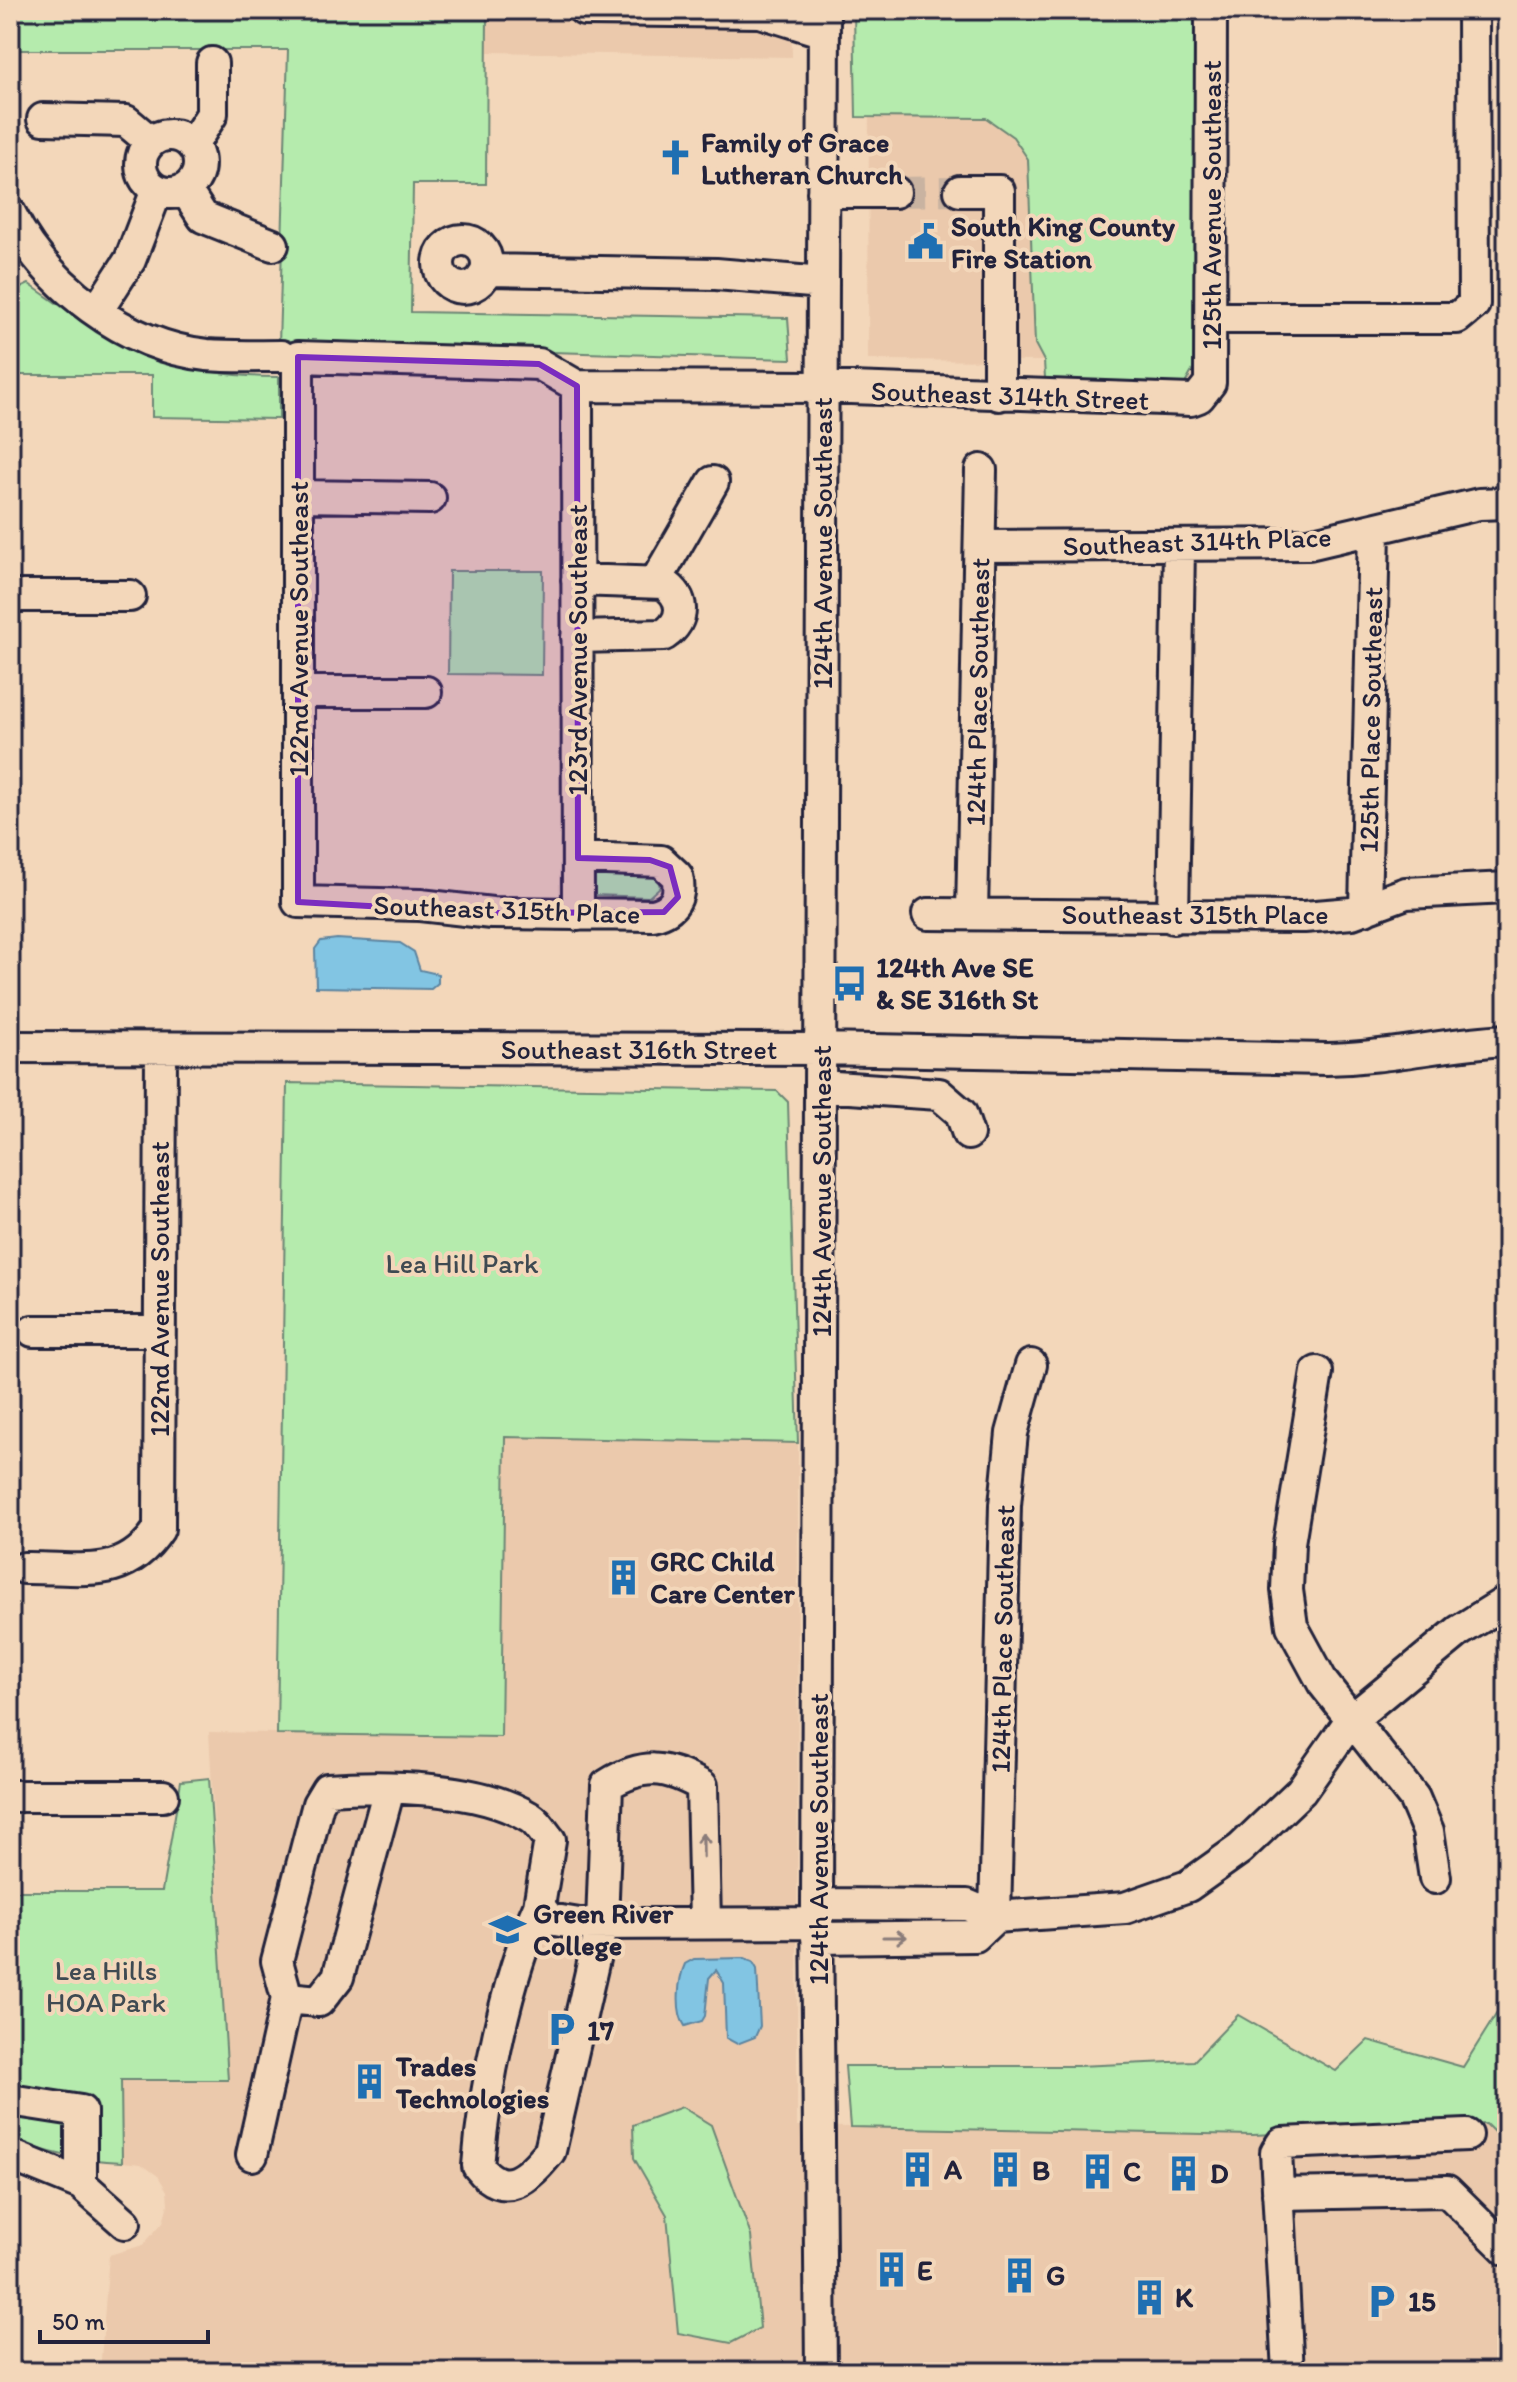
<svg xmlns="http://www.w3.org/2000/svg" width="1517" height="2382" font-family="Itim,sans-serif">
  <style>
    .built { fill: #ebc9ac }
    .green { fill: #b5ebad; stroke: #6c8674; stroke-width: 2 }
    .water { fill: #82c5e3; stroke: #5c84a0; stroke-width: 2 }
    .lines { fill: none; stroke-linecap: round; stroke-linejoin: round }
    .minor-tunnel { stroke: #c9b3a1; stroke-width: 30; stroke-dasharray: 30 15; stroke-linecap: butt }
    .minor-casing { stroke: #22223b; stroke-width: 36 }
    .minor { stroke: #f3d7ba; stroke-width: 30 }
    .oneway { stroke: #8a7c7a }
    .marked { fill: #7b2cbf; fill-opacity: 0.2; stroke: #7b2cbf; stroke-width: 6; stroke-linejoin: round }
    .labels { text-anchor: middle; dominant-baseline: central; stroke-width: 8; stroke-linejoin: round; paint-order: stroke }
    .poi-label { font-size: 28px; font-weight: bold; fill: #22223b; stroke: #f3d7ba; text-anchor: start }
    .street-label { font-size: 28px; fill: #22223b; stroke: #f3d7ba }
    .park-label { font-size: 28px; fill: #3f4a52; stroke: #f3d7ba }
  </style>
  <rect width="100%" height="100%" fill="#f3d7ba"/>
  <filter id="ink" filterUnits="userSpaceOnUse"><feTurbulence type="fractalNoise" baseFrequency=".0125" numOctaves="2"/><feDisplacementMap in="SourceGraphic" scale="16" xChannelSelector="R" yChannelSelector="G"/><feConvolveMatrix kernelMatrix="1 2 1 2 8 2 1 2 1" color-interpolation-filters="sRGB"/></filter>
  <g filter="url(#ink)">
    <path class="built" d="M487 10H791L792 57 488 52Z
      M869 95 1045 96 1044 361 868 360Z
      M505 1437 798 1443 797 2126 1253 2135 1486 2124 1507 2145V2372H100L109 2255 143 2245 163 2222 168 2204 167 2191 158 2176 141 2164 122 2162 121 2080H228L209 1732 501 1737Z"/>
    <path class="green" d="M10 10H487L486 184H413L411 312 788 318 791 359 279 344 288 50H10Z
      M854 10H1196L1199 359 1182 389H1073L1045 378 1044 361 1035 344 1028 159 1013 137 986 118 856 117Z
      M29 284C115 345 170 377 279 377V419L152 417V375H10V293Z
      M449 571H543L542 675 448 674Z
      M595 876H651L658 879 660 887 649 897 594 895 589 894 590 879Z
      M287 1083 777 1091 788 1102 798 1443 505 1437 501 1737 277 1734Z
      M209 1778 228 2080H121L122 2162C81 2160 48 2154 10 2139V1891H162L181 1781Z
      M1507 1997V2145L1486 2124 1253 2135 850 2127 845 2066H1077L1194 2061 1238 2015 1336 2071 1368 2040 1463 2067Z
      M682 2107 711 2125 751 2236 760 2328 731 2343 678 2333 667 2215 634 2158 633 2125Z"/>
    <path class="water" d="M337 939 400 943 414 952 420 970 438 974V983L431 989 316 987 315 949 321 941Z
      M742 1958 753 1962 757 1969 760 2026 755 2037 737 2044 726 2038 724 1983 716 1970 709 1978 705 2016 702 2021 685 2026C675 2012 678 1979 685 1964L694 1959Z"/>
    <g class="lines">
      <path class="minor-tunnel" d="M895 192 960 191"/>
      <defs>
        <path id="minor" d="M584 10 760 12 824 32
          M43 119 126 121 151 142
          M141 164a29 29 0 1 1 58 0a29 29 0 1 1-58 0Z
          M193 144 212 114V63
          M185 189 203 217 273 245
          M960 191H999V395
          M823 192H895
          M10 213C45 285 125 346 207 355 231 357 256 356 281 356
          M439 264a24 24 0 1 1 48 0a24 24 0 1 1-48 0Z
          M486 270 716 274 823 283
          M97 311 130 260 157 190
          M1212 318H1457L1474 304 1473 10
          M577 386 578 915
          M298 496 430 498
          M980 546 1309 544 1479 504 1507 503
          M577 580 663 583C685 597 686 620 664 635L577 637
          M656 581 713 482
          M10 596H130
          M298 692H426
          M578 858 661 861 677 876C682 897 674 910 653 915L492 913 420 905 298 902V357L539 364 577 386 823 387 1191 400 1199 397 1210 383 1211 10
          M1365 909 1374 531
          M928 914 1304 917 1352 913 1406 893 1507 888
          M972 914 981 470
          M1173 918 1179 546
          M10 1047 821 1049 1327 1059C1388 1058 1446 1043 1507 1040
          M820 1086 939 1094 961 1113 968 1134
          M33 1331H158
          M1317 1372 1289 1543 1287 1590 1292 1626 1323 1683 1414 1798 1428 1831 1435 1878
          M24 1568C82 1567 124 1582 159 1529L161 1049
          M10 1796H163
          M817 1904 967 1905 995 1917 1125 1908 1188 1886 1240 1849 1301 1791 1351 1720 1459 1631 1507 1601
          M539 1906C507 1977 484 2088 478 2166 505 2201 529 2177 550 2151L602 1924 607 1785C643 1763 666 1765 702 1786L705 1923
          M995 1917 1005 1505 1012 1433 1031 1365
          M817 1938 975 1936 995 1917
          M287 1998 319 2001 338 1977 389 1789
          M10 2100 81 2111V2184
          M10 2155 81 2184 125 2223
          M252 2155 287 1998 277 1961 318 1804 327 1789C385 1785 479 1786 529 1817 537 1821 544 1833 550 1840L539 1906 549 1919 579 1924 817 1923
          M1278 2194 1447 2191 1507 2250
          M821 2372 817 1904 824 10
          M1288 2372 1276 2152 1282 2143 1467 2135"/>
      </defs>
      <use href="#minor" class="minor-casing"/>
      <use href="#minor" class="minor"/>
    </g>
    <defs><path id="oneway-shaft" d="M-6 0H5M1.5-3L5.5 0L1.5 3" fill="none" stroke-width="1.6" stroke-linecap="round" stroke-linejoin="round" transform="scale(2)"/></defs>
    <g class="oneway">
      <use href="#oneway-shaft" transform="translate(703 1845) rotate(-91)"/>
      <use href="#oneway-shaft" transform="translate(895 1937)"/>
    </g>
  </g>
  <path class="marked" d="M298 357 539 364 577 386 578 858 650 860 670 867 678 897 664 912 492 913 298 902Z"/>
  <defs>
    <symbol id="church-bare" viewBox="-9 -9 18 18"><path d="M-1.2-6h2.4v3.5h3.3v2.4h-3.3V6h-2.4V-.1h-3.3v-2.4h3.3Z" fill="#1f6fb2" stroke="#f3d7ba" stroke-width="2.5" paint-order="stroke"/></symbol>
    <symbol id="civic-bare" viewBox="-9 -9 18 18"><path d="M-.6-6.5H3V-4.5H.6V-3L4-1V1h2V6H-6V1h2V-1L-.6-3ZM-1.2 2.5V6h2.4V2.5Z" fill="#1f6fb2" stroke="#f3d7ba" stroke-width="2.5" paint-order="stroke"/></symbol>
    <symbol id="bus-bare" viewBox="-9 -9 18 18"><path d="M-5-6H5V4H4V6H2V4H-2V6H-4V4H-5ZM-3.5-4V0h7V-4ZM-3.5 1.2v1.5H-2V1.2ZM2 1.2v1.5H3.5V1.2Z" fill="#1f6fb2" stroke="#f3d7ba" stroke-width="2.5" paint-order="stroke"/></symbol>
    <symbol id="building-bare" viewBox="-9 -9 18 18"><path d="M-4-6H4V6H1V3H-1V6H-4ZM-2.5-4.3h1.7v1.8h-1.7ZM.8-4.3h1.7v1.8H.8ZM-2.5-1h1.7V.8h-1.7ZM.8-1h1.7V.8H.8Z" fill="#1f6fb2" stroke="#f3d7ba" stroke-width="2.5" paint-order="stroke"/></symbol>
    <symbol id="university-bare" viewBox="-9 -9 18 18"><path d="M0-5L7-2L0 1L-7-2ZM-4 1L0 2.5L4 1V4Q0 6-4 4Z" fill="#1f6fb2" stroke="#f3d7ba" stroke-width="2.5" paint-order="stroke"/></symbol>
    <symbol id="parking-bare" viewBox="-9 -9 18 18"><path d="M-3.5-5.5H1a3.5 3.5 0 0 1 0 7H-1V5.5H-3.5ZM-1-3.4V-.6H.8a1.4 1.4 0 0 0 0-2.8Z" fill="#1f6fb2" stroke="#f3d7ba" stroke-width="2.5" paint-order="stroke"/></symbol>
  </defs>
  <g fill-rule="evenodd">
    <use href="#church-bare" x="650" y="132" width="51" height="51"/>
    <use href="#civic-bare" x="900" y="216" width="51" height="51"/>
    <use href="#bus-bare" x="824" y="958" width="51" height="51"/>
    <use href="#building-bare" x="598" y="1552" width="51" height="51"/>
    <use href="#university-bare" x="482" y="1904" width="51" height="51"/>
    <use href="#parking-bare" x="536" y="2004" width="51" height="51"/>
    <use href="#building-bare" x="344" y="2056" width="51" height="51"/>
    <use href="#building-bare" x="892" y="2144" width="51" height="51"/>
    <use href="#building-bare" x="980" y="2144" width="51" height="51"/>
    <use href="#building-bare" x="1072" y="2146" width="51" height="51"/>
    <use href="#building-bare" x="1158" y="2148" width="51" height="51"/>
    <use href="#building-bare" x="866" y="2244" width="51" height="51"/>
    <use href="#building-bare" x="994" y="2250" width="51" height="51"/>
    <use href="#building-bare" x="1124" y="2272" width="51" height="51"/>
    <use href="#parking-bare" x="1356" y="2276" width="51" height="51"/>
  </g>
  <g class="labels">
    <g class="poi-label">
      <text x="701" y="142">Family of Grace<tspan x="701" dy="32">Lutheran Church</tspan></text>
      <text x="951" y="226">South King County<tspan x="951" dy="32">Fire Station</tspan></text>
      <text x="876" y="967">124th Ave SE<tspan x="876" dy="32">&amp; SE 316th St</tspan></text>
      <text x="650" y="1561">GRC Child<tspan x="650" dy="32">Care Center</tspan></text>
      <text x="533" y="1913">Green River<tspan x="533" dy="32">College</tspan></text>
      <text x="587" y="2030">17</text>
      <text x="396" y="2066">Trades<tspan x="396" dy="32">Technologies</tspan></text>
      <text x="944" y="2169">A</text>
      <text x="1032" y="2170">B</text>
      <text x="1123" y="2171">C</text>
      <text x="1210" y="2173">D</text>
      <text x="917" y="2270">E</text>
      <text x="1046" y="2275">G</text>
      <text x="1175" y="2297">K</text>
      <text x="1408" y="2301">15</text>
    </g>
    <g class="street-label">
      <text transform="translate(1211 205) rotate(-90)">125th Avenue Southeast</text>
      <text transform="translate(1010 395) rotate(2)">Southeast 314th Street</text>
      <text transform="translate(1197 541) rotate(-2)">Southeast 314th Place</text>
      <text transform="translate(822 543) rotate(-90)">124th Avenue Southeast</text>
      <text transform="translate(298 629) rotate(-90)">122nd Avenue Southeast</text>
      <text transform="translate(577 650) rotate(-90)">123rd Avenue Southeast</text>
      <text transform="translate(977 692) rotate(-89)">124th Place Southeast</text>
      <text transform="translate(1370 720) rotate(-89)">125th Place Southeast</text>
      <text transform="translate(507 909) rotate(2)">Southeast 315th Place</text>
      <text x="1195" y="914">Southeast 315th Place</text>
      <text x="639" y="1049">Southeast 316th Street</text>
      <text transform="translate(821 1191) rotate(-90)">124th Avenue Southeast</text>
      <text transform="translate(159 1289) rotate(-90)">122nd Avenue Southeast</text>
      <text transform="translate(1002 1639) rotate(-89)">124th Place Southeast</text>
      <text transform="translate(818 1839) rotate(-90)">124th Avenue Southeast</text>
    </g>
    <g class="park-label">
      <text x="462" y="1263">Lea Hill Park</text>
      <text x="106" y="1970">Lea Hills<tspan x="106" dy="32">HOA Park</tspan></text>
    </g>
  </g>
  <rect width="1517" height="2382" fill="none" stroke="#f3d7ba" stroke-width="40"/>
  <rect x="20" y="20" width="1477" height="2342" fill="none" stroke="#22223b" stroke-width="3" filter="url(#ink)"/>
  <path d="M40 2330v12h168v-12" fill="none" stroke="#22223b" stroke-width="4"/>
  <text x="52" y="2330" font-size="24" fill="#22223b" stroke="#f3d7ba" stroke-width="6" paint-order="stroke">50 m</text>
</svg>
